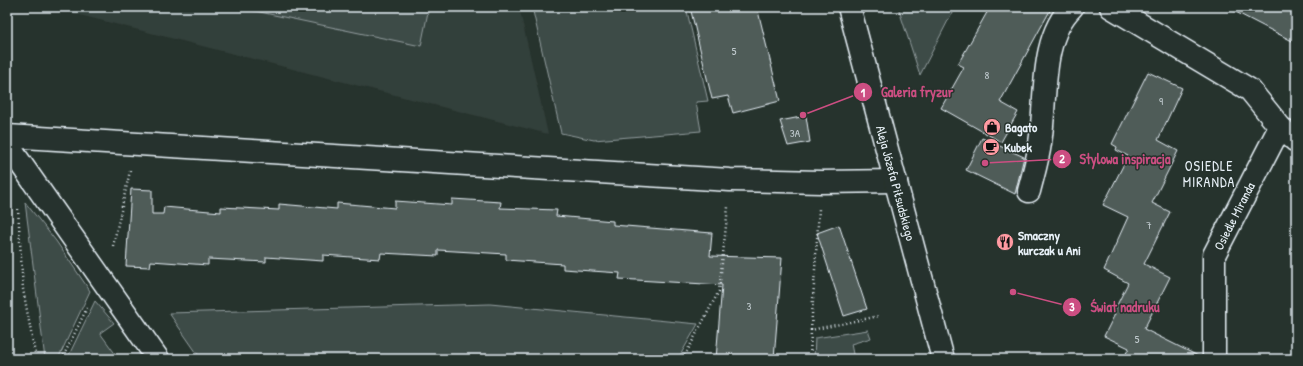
<svg xmlns="http://www.w3.org/2000/svg" width="1303" height="366" font-family="'Patrick Hand',sans-serif">
  <style>
    .built { fill: #333f3a }
    .green { fill: #3e4b47; stroke: #939ea0 }
    .building { fill: #505c59; stroke: #e8f1f8 }
    .lines { fill: none; stroke-linecap: round; stroke-linejoin: round }
    .street-casing { stroke: #e8f1f8; stroke-width: 25 }
    .secondary-casing { stroke: #e8f1f8; stroke-width: 25 }
    .path { stroke: #e8f1f8; stroke-width: 2.5; stroke-dasharray: 1 3; stroke-linecap: butt }
    .street { stroke: #26332d; stroke-width: 22 }
    .secondary { stroke: #26332d; stroke-width: 22 }
    .labels { text-anchor: middle; dominant-baseline: central; stroke-width: 3; stroke-linejoin: round; paint-order: stroke }
    .number-label { font-size: 11px; fill: #c2ccd0 }
    .poi-label { font-size: 13px; font-weight: bold; fill: #e8f1f8; stroke: #26332d; text-anchor: start }
    .street-label { font-size: 13px; fill: #e8f1f8; stroke: #26332d }
    .neighbourhood-label { font-size: 14px; letter-spacing: 1px; fill: #e8f1f8; stroke: #26332d }
    .leader { fill: none; stroke: #cc4e82; stroke-width: 1.5 }
    .callout-dot { fill: #cc4e82; stroke: #26332d; stroke-width: 1.5 }
    .mark-label { font-size: 12px; text-anchor: middle; font-weight: bold; fill: #fff }
    .callout-label { font-size: 14px; text-anchor: middle; font-weight: bold; fill: #cc4e82; stroke: #26332d; stroke-width: 3; stroke-linejoin: round; paint-order: stroke }
  </style>
  <rect width="100%" height="100%" fill="#26332d"/>
  <filter id="ink" filterUnits="userSpaceOnUse"><feTurbulence type="fractalNoise" baseFrequency=".025" numOctaves="2"/><feDisplacementMap in="SourceGraphic" scale="8" xChannelSelector="R" yChannelSelector="G"/><feConvolveMatrix kernelMatrix="1 2 1 2 8 2 1 2 1" color-interpolation-filters="sRGB"/></filter>
  <g filter="url(#ink)">
    <path class="built" d="M65 7H519L548 134 64 11Z"/>
    <path class="green" d="M236 7H429L421 46Z
      M532 7H686L708 101 696 102 701 131 594 140 561 133Z
      M898 7H955L920 75Z
      M25 202 28 206 56 241 90 291 58 359H45Z
      M95 301 114 323 100 333 119 359H67Z
      M490 304 698 324 678 359H201L169 313Z
      M868 330 871 338 851 344 854 359H814L815 338Z"/>
    <path class="building" d="M690 7H757L780 101 733 113 728 96 712 99Z
      M990 7H1052L1000 102 1018 112 1001 142 941 108 964 67 958 64Z
      M1226 7H1296V43Z
      M1148 72 1182 88 1158 140 1178 151 1152 203 1170 212 1144 264 1170 277 1144 329 1202 358V359H1123L1129 348 1104 336 1115 314 1113 313 1128 283 1104 270 1128 217 1103 205 1128 156 1116 150 1117 147 1112 144Z
      M806 116 810 142 788 146 780 121Z
      M982 138 1024 157 1015 194 966 170Z
      M131 189 152 190V214H163L164 207 221 212V207L279 210V204L337 209V203L395 208V201L452 205V199L501 202 500 208 557 210 556 216 613 221V225L712 233 710 256 782 258 774 359H716L722 285 619 279 620 273 563 269V264L506 260V254L438 250V256L381 253 380 259 323 255V261L266 257V262L208 259V265L151 261 150 267 126 266Z
      M839 225 867 309 844 316 817 233Z"/>
    <g class="lines">
      <defs>
        <path id="street" d="M1111 7 1250 90 1280 127 1296 141
          M7 136 730 180 821 182 896 181
          M7 144 158 359
          M1029 191C1033 175 1038 159 1040 143 1047 100 1039 39 1072 7
          M1214 359V255L1280 127"/>
        <path id="secondary" d="M849 7 943 359"/>
      </defs>
      <use href="#street" class="street-casing"/>
      <use href="#secondary" class="secondary-casing"/>
      <path class="path" d="M18 209 23 289 36 359
        M113 246 130 171
        M811 330 819 209
        M62 359 87 308
        M683 359 719 291 728 207
        M810 359 811 330 879 316"/>
      <use href="#street" class="street"/>
      <use href="#secondary" class="secondary"/>
    </g>
  </g>
  <defs>
    <symbol id="shop-disc" viewBox="-11 -11 22 22"><circle r="9.5" fill="#ff9aa2" stroke="#26332d"/><path d="M-5-2.5h2.3a2.7 3.5 0 0 1 5.4 0H5L5.5 6h-11ZM-1.5-2.5h3a1.5 2.3 0 0 0-3 0Z" fill="#111"/></symbol>
    <symbol id="cafe-disc" viewBox="-11 -11 22 22"><circle r="9.5" fill="#ff9aa2" stroke="#26332d"/><path d="M-5.5-4.5H6V0H3Q3 3.5 0 3.5H-2.5Q-5.5 3.5-5.5 0ZM3-3.2v2h1.7v-2ZM-6 4.5H4V6H-6Z" fill="#111"/></symbol>
    <symbol id="restaurant-disc" viewBox="-11 -11 22 22"><circle r="9.5" fill="#ff9aa2" stroke="#26332d"/><path d="M-5-6h1v4h1v-4h1v4h1v-4h1v5L-1.5 .5V6h-2V.5L-5-1ZM5-6V6H3V1.5H1.5Q1.5-4 5-6Z" fill="#111"/></symbol>
  </defs>
  <g fill-rule="evenodd">
    <use href="#shop-disc" x="982" y="117" width="20" height="20"/>
    <use href="#cafe-disc" x="981" y="137" width="20" height="20"/>
    <use href="#restaurant-disc" x="995" y="232" width="20" height="20"/>
  </g>
  <g class="labels">
    <g class="number-label">
      <text x="734" y="51">5</text>
      <text x="987" y="75">8</text>
      <text x="1161" y="101">9</text>
      <text x="795" y="133">3A</text>
      <text x="1149" y="225">7</text>
      <text x="749" y="306">3</text>
      <text x="1137" y="339">5</text>
    </g>
    <g class="poi-label">
      <text x="1005" y="127">Bagato</text>
      <text x="1004" y="147">Kubek</text>
      <text x="1018" y="235">Smaczny<tspan x="1018" dy="15">kurczak u Ani</tspan></text>
    </g>
    <g class="street-label">
      <text transform="translate(896 183) rotate(75)">Aleja Józefa Piłsudskiego</text>
      <text transform="translate(1234 216) rotate(-63)">Osiedle Miranda</text>
    </g>
    <g class="neighbourhood-label">
      <text x="1209" y="165">OSIEDLE<tspan x="1209" dy="16">MIRANDA</tspan></text>
    </g>
  </g>
  <path class="leader" d="M803 115L863 92M985 163L1062 159M1013 292L1072 307"/>
  <g class="callout-dot">
    <circle cx="803" cy="115" r="4"/>
    <circle cx="985" cy="163" r="4"/>
    <circle cx="1013" cy="292" r="4"/>
    <circle cx="863" cy="92" r="10"/>
    <circle cx="1062" cy="159" r="10"/>
    <circle cx="1072" cy="307" r="10"/>
  </g>
  <g class="mark-label">
    <text x="863" y="97">1</text>
    <text x="1062" y="163">2</text>
    <text x="1072" y="311">3</text>
  </g>
  <g class="callout-label">
    <text x="917" y="97">Galeria fryzur</text>
    <text x="1125" y="164">Stylowa inspiracja</text>
    <text x="1125" y="312">Świat nadruku</text>
  </g>
  <rect width="1303" height="366" fill="none" stroke="#26332d" stroke-width="24"/>
  <rect x="12" y="12" width="1279" height="342" fill="none" stroke="#e8f1f8" stroke-width="1.5" filter="url(#ink)"/>
</svg>
